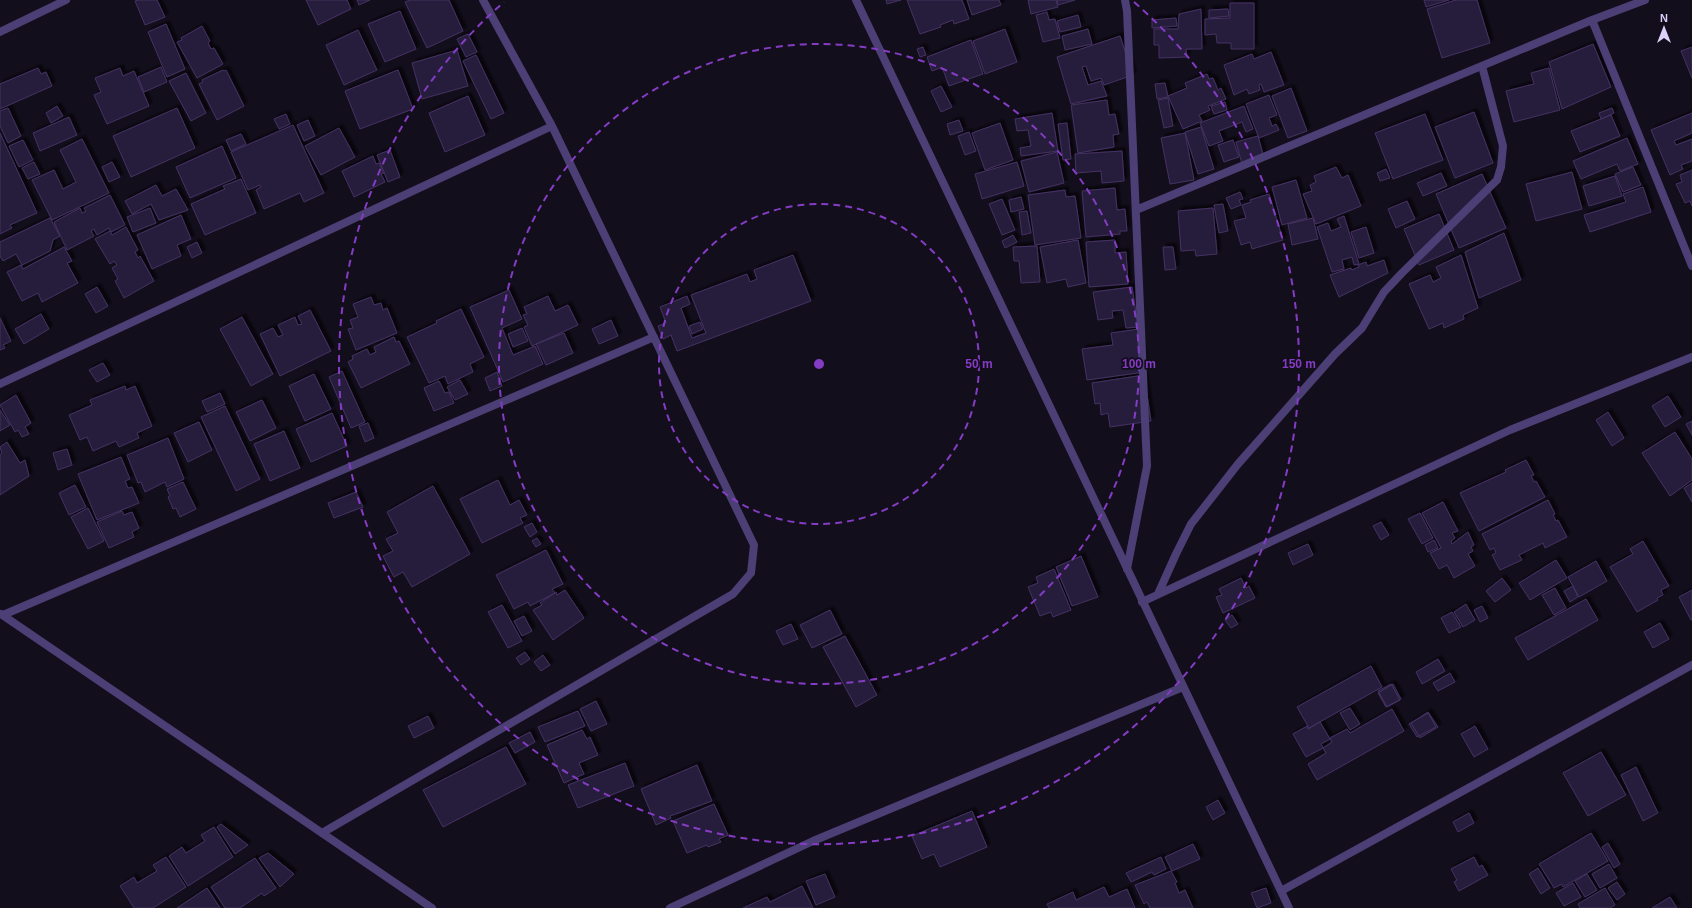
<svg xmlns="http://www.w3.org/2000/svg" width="1692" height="908" font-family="Arial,sans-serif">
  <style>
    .building { fill: #281d3a; stroke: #443263; filter: url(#shadow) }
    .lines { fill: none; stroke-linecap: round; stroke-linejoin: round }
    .minor { stroke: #4b3f75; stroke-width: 8 }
    .ring { fill: none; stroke: #853cc5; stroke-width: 2; stroke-dasharray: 7 5 }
    .centre { fill: #853cc5; stroke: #130e1c; stroke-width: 2 }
    .ring-label { font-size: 12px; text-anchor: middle; font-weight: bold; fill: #853cc5; stroke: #130e1c; stroke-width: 3.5; stroke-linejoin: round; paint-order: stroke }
  </style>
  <defs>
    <filter id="shadow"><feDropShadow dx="3.5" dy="-3.5" stdDeviation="1" flood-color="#0009"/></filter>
  </defs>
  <rect width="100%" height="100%" fill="#130e1c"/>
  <path class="building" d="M138 0H157L165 17 145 25 135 1Z
    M306 0H347L351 9 318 25Z
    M357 0H370L359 5Z
    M410 0H449L463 31 427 48 405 2Z
    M886 0H901L887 4Z
    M907 0H962L969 19 954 24 953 20 940 25 941 27 920 34Z
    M967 0H999L1001 5 972 15Z
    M1028 0H1056L1058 7 1031 14Z
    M1057 0H1075L1058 5Z
    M1424 0H1449L1426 7Z
    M1456 0H1477L1490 43 1442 58 1427 9Z
    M1230 3H1254V49H1231V43H1217L1216 34 1205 35V19L1230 18Z
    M1201 9 1202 49H1186L1187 57 1159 58V45H1154V29H1178L1179 14Z
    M1228 9 1229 16 1209 18V10Z
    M400 11 416 49 385 62 368 24Z
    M1047 12 1049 20 1055 19 1060 38 1043 42 1036 15Z
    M1078 15 1081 27 1060 32 1057 21Z
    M1176 18 1177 26 1152 28V20Z
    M166 24 185 69 167 77 148 32Z
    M202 26 210 41 208 43 211 49 214 48 223 64 197 78 177 42 182 40 181 38Z
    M1005 29 1017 62 985 74 973 41Z
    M1088 29 1092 44 1065 50 1062 36Z
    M358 30 377 70 344 85 326 45Z
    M468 34 477 52 466 57 457 39Z
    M1120 36 1133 75 1104 85 1101 78 1091 81 1086 66 1082 67 1088 85 1101 81 1107 96 1071 104 1057 57Z
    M971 40 983 74 949 86 942 67 932 71 927 57Z
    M1593 44 1611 87 1562 109 1549 62Z
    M923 47 926 55 920 57 917 49Z
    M1692 47V78L1681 51Z
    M457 50 468 86 422 99 412 63Z
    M1271 52 1284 85 1264 92 1261 84 1259 85 1260 90 1249 94 1247 89 1234 95 1224 65 1252 54 1254 59Z
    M476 55 504 113 491 119 463 61Z
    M161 67 167 82 144 92 138 77Z
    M38 68 41 74 46 72 52 86 0 109V84Z
    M120 68 123 76 134 71 149 106 107 124 94 95 101 92 95 78Z
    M1549 68 1560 110 1514 122 1506 91 1534 84 1531 73Z
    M223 70 224 71 226 70 244 106 217 120 199 84 203 82 202 80Z
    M398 70 413 109 360 129 345 91Z
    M186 73 206 113 191 121 169 81Z
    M1207 74 1209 79 1213 78 1218 90 1221 88 1226 99 1208 106 1210 110 1199 115 1202 121 1183 129 1168 96 1187 88 1185 83Z
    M1165 83 1168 97 1157 99 1155 84Z
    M941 86 952 107 941 112 931 91Z
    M1291 88 1307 131 1288 138 1272 96Z
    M1269 95 1277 115 1269 118 1272 126 1276 124 1279 130 1259 138 1246 104Z
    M468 96 485 135 445 152 429 113Z
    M1168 98 1173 126 1164 128 1158 100Z
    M1107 100 1109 115 1115 114 1119 134 1113 135 1114 147 1078 153 1071 105Z
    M1225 102 1227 110 1214 114 1211 106Z
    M57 106 63 116 51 123 46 113Z
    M1244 106 1253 129 1246 132 1242 122 1219 131 1223 141 1209 146 1200 123Z
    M8 108 21 136 8 143 0 126V111Z
    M177 108 195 148 131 177 113 136Z
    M1612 108 1614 113 1601 119 1599 113Z
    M1474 112 1493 163 1455 178 1435 127Z
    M1052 113 1058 151 1021 156 1020 148 1031 146 1028 130 1017 131 1015 119Z
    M1692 113V133L1674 141 1676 145 1692 139V161L1681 165 1683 169 1670 175 1651 130Z
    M286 114 290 124 279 129 274 119Z
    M1425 114 1443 160 1393 179 1375 133Z
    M1611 115 1620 136 1580 152 1571 131Z
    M69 117 77 135 40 151 33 133Z
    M308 120 315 136 304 141 297 125Z
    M959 120 963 131 950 135 947 124Z
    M1000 123 1013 160 985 170 972 133Z
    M1067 123 1071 159 1063 160 1058 124Z
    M293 125 324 193 304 202 300 193 264 209 256 190 261 187 260 185 248 190 231 152Z
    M1201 127 1214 169 1198 174 1185 132Z
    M339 128 355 157 321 175 305 146Z
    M969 132 976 151 965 155 958 136Z
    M0 133 37 213 10 225 12 228 0 234Z
    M1185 133 1194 180 1170 184 1161 138Z
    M241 134 246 144 231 151 226 140Z
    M1258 136 1264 158 1242 164 1236 142Z
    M1627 138 1638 164 1620 171 1617 164 1581 179 1573 161Z
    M82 139 109 193 52 220 32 180 54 170 63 189 76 182 60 150Z
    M23 140 33 160 19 167 9 146Z
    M1233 140 1239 157 1224 162 1218 145Z
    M222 146 236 178 190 198 176 167Z
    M390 150 400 177 388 182 377 155Z
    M1122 151 1124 181 1102 183 1101 171 1076 173 1075 154Z
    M1057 152 1064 183 1029 192 1021 161Z
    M373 156 376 164 379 163 384 173 381 174 385 182 354 197 342 171Z
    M34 162 40 174 28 179 22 168Z
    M112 162 120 177 109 182 102 167Z
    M1017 162 1024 186 982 199 975 174Z
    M1336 167 1342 178 1348 175 1361 206 1316 224 1303 194 1312 191 1310 185 1316 182 1314 176Z
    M1633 167 1641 185 1623 192 1615 174Z
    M1386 169 1390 178 1380 181 1377 173Z
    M1692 170V206L1690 201 1685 203 1676 184 1682 182 1680 175Z
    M1572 172 1582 209 1536 221 1526 184Z
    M1441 173 1447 186 1423 196 1417 183Z
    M1482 174 1506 228 1459 248 1436 194Z
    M1615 176 1622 196 1589 206 1583 186Z
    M241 179 256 213 205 235 191 204 225 189 223 186Z
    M1296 180 1307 218 1282 225 1272 187Z
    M156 185 162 196 176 189 188 210 159 220 151 204 132 214 125 201Z
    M1643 187 1651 212 1590 232 1584 215 1626 202 1623 194Z
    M1115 188 1117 210 1125 209 1127 231H1120V234L1086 237 1082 191Z
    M1065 190 1066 197 1075 196 1081 238 1035 245 1028 195Z
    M1240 192 1243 199 1239 200 1241 205 1231 209 1226 198Z
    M1269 194 1283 240 1252 249 1250 242 1241 245 1234 221 1246 218 1242 205 1251 202 1250 200Z
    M110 195 125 225 111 232 109 228 97 235 94 229 91 231 94 236 67 250 54 222 80 208 82 213 86 211 84 208Z
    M1021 197 1024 209 1011 212 1009 200Z
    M1002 199 1015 230 1002 235 989 204Z
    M1407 201 1415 219 1396 228 1388 209Z
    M1223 204 1228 231 1219 233 1214 205Z
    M150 208 156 223 133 232 127 217Z
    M1213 208 1217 254 1196 256 1195 250 1181 251 1178 211Z
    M1027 211 1031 233 1022 235 1019 212Z
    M1439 214 1454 250 1419 265 1404 229Z
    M181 215 191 239 177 245 181 256 152 269 137 235Z
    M1344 216 1359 264 1354 265 1352 257 1342 260 1344 269 1332 272 1317 227 1328 223 1331 231 1341 227 1337 219Z
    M50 218 60 236 53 240 50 251 22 265 16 254 3 261 0 256V242Z
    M1313 218 1318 239 1292 245 1288 224Z
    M126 227 138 250 135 252 138 258 140 256 154 281 124 298 115 281 118 279 112 268 117 265 114 261 110 264 95 239 110 231 112 235Z
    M1366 227 1374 253 1359 258 1351 232Z
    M1504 233 1521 280 1479 298 1465 252Z
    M1013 235 1017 242 1005 248 1002 241Z
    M1078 240 1086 283 1068 287 1066 279 1047 283 1040 247Z
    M1115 240V253L1126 252 1128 284 1089 287 1086 242Z
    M197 242 202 253 192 258 187 247Z
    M1037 246 1040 282 1021 283 1019 261H1014L1013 247Z
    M64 247 72 261 67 263 78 283 42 302 38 293 22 301 7 272 21 265 23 269Z
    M1163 247H1173L1176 269 1165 270Z
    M793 255 811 301 677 351 671 335 663 339 658 326 666 323 660 307 687 296 690 304 681 308 692 338 706 333 691 295 747 274 750 282 757 279 754 270Z
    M1461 255 1478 308 1463 315 1464 319 1444 328 1443 323 1429 329 1409 284 1430 275 1433 282 1441 278 1436 267Z
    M1384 260 1388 273 1339 297 1330 275 1351 268 1352 270 1359 267 1358 265 1366 262 1367 266Z
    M97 287 108 306 96 313 85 294Z
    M1132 287 1138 327 1126 328 1123 310 1112 311 1113 318 1098 320 1093 292Z
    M509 290 522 319 502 328 513 355 535 346 543 364 503 382 470 307Z
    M548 296 555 311 568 305 578 325 532 346 524 327 528 325 523 315 527 314 524 307Z
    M371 297 374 305 381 303 383 310 387 308 397 333 356 350 348 329 353 328 350 320 358 317 353 304Z
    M461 309 484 357 470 364 473 372 448 384 445 376 429 383 407 337 437 323 436 321Z
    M310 310 331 351 280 376 260 334 273 328 278 337 283 335 278 325 295 317 298 325 302 324 298 316Z
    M41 314 49 329 24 344 15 329Z
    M242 317 273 374 251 386 220 329Z
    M0 318 11 341 3 345 5 348 0 350Z
    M611 320 618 336 599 344 592 329Z
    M700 322 703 329 692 334 689 326Z
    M522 328 528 341 513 347 508 334Z
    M1139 329 1145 372 1087 380 1082 349 1113 345 1111 333Z
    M564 333 573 353 546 365 536 344Z
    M394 337 396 342 399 341 410 364 361 388 348 362 353 359 352 356 367 349 370 355 376 352 374 347Z
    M103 363 110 375 97 382 89 370Z
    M342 371 365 422 351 428 329 377Z
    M497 372 502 386 490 391 485 378Z
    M314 374 331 409 305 421 289 386Z
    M1144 375 1151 421 1110 427 1108 413 1101 415 1100 403 1095 404 1092 383Z
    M460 380 468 394 455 400 447 387Z
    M439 381 445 393 449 392 454 403 434 411 424 388Z
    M125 386 126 390 135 386 152 426 137 433 139 438 119 447 116 441 93 451 87 437 80 440 69 415 92 405 90 400Z
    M220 393 225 404 207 412 202 401Z
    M16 395 31 423 25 427 29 434 22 437 18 430 15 432 0 405Z
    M1668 396 1681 417 1665 427 1652 406Z
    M262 400 276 428 250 441 236 412Z
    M225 406 260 479 236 491 201 417Z
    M0 410 10 425 0 431Z
    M1608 412 1624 438 1612 446 1596 420Z
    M332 413 347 446 311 462 296 429Z
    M1692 421V435L1686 424Z
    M199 422 212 450 188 462 174 433Z
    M368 423 374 438 365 442 359 426Z
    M284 431 300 468 270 481 254 444Z
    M1675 432 1692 459V480L1670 496 1642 453Z
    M168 438 184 479 167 487 165 482 145 492 141 482 138 483 127 455Z
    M7 442 20 463 25 460 29 476 0 495V455L2 453 0 447Z
    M67 449 72 465 58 470 53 453Z
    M121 457 130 479 125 481 128 488 132 487 139 503 97 520 78 474Z
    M1526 460 1534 475 1531 476 1534 482 1536 481 1545 497 1479 531 1460 493 1506 472 1505 470Z
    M498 480 510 505 519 500 527 515 520 518 523 523 482 543 460 499Z
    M183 482 196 509 180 517 176 508 173 509 168 497 170 496 167 489Z
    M1692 483V502L1684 488Z
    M75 485 86 507 69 515 59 493Z
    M433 486 470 554 412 587 403 572 394 577 383 556 393 551 386 539 398 533 387 512Z
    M356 492 363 507 334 518 328 503Z
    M1548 500 1555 514 1553 515 1556 521 1558 520 1567 537 1545 548 1543 543 1519 555 1522 560 1500 570 1492 555 1496 553 1494 548 1490 550 1482 534Z
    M1443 502 1458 531 1452 533 1455 538 1451 541 1452 544 1468 532 1474 545 1471 547 1473 551 1468 554 1475 566 1454 578 1447 565 1439 569 1430 553 1441 548 1422 513Z
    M88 508 104 541 88 549 71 517Z
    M122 511 124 515 132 512 139 528 132 532 134 537 109 548 97 522Z
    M1420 513 1433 538 1422 544 1408 519Z
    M1381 522 1389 535 1381 540 1373 526Z
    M532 523 537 532 530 537 524 527Z
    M537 538 541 544 536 547 532 541Z
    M1434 540 1438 548 1428 552 1425 545Z
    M1643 541 1669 586 1661 590 1663 595 1657 598 1658 600 1637 612 1610 567 1633 554 1630 549Z
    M1308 544 1313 555 1293 565 1288 553Z
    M546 550 563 584 552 589 555 593 530 606 528 602 514 609 496 575Z
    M1081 556 1098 597 1072 606 1056 567Z
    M1556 560 1567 578 1530 600 1519 583Z
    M1596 561 1607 581 1579 597 1568 577Z
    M1054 569 1071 610 1053 617 1051 612 1040 616 1028 587 1038 583 1036 577Z
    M1241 578 1246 588 1249 586 1255 598 1223 613 1216 597 1222 595 1219 589Z
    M1502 578 1511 590 1495 602 1486 591Z
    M1573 586 1578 597 1570 602 1564 591Z
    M1555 588 1566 608 1554 615 1542 595Z
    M565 590 584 618 553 640 533 610 542 605 540 603 556 592 557 595Z
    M1692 590V620H1691L1679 597Z
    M1586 599 1598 620 1528 660 1515 638Z
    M1466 604 1475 620 1463 627 1454 612Z
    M502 605 522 641 508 648 488 612Z
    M1482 606 1488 618 1480 622 1474 610Z
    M830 610 842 634 812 648 800 625Z
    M1452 612 1461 627 1449 633 1441 618Z
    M1232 615 1238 624 1231 628 1225 620Z
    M524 616 532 631 522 636 514 621Z
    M1660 623 1669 639 1653 648 1644 632Z
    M791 624 798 639 783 645 776 631Z
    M845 636 877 695 856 707 823 647Z
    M525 652 530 659 521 665 516 658Z
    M543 655 550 665 541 671 534 662Z
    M1438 659 1445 671 1422 684 1416 672Z
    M1371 666 1382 687 1309 728 1297 707Z
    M1450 673 1455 682 1438 691 1433 683Z
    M1391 684 1400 700 1387 707 1378 691Z
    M1393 684 1401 699 1386 707 1378 693Z
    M596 701 607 724 591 731 580 709Z
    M1350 708 1360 724 1350 730 1340 713Z
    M1392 709 1404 731 1317 780 1308 764 1326 753 1323 748 1332 742 1330 738 1347 729 1350 733Z
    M578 711 585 726 545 742 538 727Z
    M1428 712 1438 727 1420 738 1411 723Z
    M1428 713 1436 727 1417 737 1409 724Z
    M428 716 434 728 414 738 408 726Z
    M1320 722 1330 739 1321 744 1323 748 1306 757 1293 734 1307 726 1308 729Z
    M1475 726 1488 749 1474 757 1461 734Z
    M582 730 587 739 590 737 598 755 579 763 584 774 564 783 547 745Z
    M530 732 535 742 515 753 509 743Z
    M506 747 526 784 443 827 423 790Z
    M1601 752 1626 795 1588 816 1563 773Z
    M625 763 634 786 578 808 568 785Z
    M697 765 712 801 670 816 671 818 656 825 641 789Z
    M1636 767 1658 813 1643 821 1621 775Z
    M1218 800 1225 813 1213 820 1206 807Z
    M714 804 728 835 719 839 721 842 708 847 707 845 687 853 673 821Z
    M972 811 987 847 940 867 934 854 922 859 912 836Z
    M1469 813 1474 823 1458 832 1453 822Z
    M221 824 248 845 235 854 217 827Z
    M214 827 233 857 188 886 169 856 182 847 186 853 205 841 201 835Z
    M1591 833 1608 861 1563 887 1562 884 1554 888 1539 864Z
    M1608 843 1620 864 1614 868 1602 847Z
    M1193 844 1200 859 1172 871 1165 857Z
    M268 853 294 874 280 887 259 858Z
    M166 857 186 887 153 908H134L120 886 134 877 137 883 157 871 153 865Z
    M1161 857 1166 869 1154 875 1152 872 1131 882 1126 873Z
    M1474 857 1479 867 1482 865 1488 875 1459 891 1454 882 1457 880 1451 869Z
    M255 858 276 888 264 896 262 893 240 908H225L211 887Z
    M1609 864 1617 878 1600 888 1592 874Z
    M1538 868 1550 888 1541 894 1529 874Z
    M1171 871 1177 882 1175 883 1179 893 1185 890 1193 908H1150L1147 902 1144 904 1135 885Z
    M825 874 835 897 816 905 806 881Z
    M1587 874 1597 890 1585 897 1575 881Z
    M1617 882 1625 894 1617 900 1608 888Z
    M1573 883 1581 897 1564 906 1556 893Z
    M802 886 813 908H743L767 897 770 902Z
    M1104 887 1109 897 1127 889 1135 908H1049L1047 904 1073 892 1076 900Z
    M207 888 220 908H177Z
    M1266 888 1271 903 1257 908 1251 893Z
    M1605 888 1615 905 1610 908H1580L1578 904Z
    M1670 897 1677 908H1652Z"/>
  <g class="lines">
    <path class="minor" d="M856 0 1289 908
      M1125 0 1127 11 1147 466 1127 569
      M1592 20 1692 266
      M0 32 66 0
      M1136 210 1592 20 1645 0
      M0 384 552 126
      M1158 594 1176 554 1191 524 1238 464 1335 354 1362 328 1384 292 1402 273 1497 180 1501 167 1503 146 1482 66
      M1142 602 1510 430 1692 357
      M1 614 432 908
      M3 615 654 337
      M322 833 733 594 751 573 754 545 552 126 483 0
      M1281 891 1692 665
      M670 908 813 841 1183 687"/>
  </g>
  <g class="ring">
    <circle cx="819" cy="364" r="160"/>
    <circle cx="819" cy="364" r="320"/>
    <path d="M1134 2A480 480 0 1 1 504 2"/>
  </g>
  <circle cx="819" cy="364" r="6" class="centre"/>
  <g class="ring-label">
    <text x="979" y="368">50 m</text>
    <text x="1139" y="368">100 m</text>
    <text x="1299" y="368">150 m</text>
  </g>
  <g transform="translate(1664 28)" stroke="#130e1c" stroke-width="3" paint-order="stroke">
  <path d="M0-3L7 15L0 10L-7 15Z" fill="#dbcff8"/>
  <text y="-6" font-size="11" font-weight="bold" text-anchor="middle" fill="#dbcff8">N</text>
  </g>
</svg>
